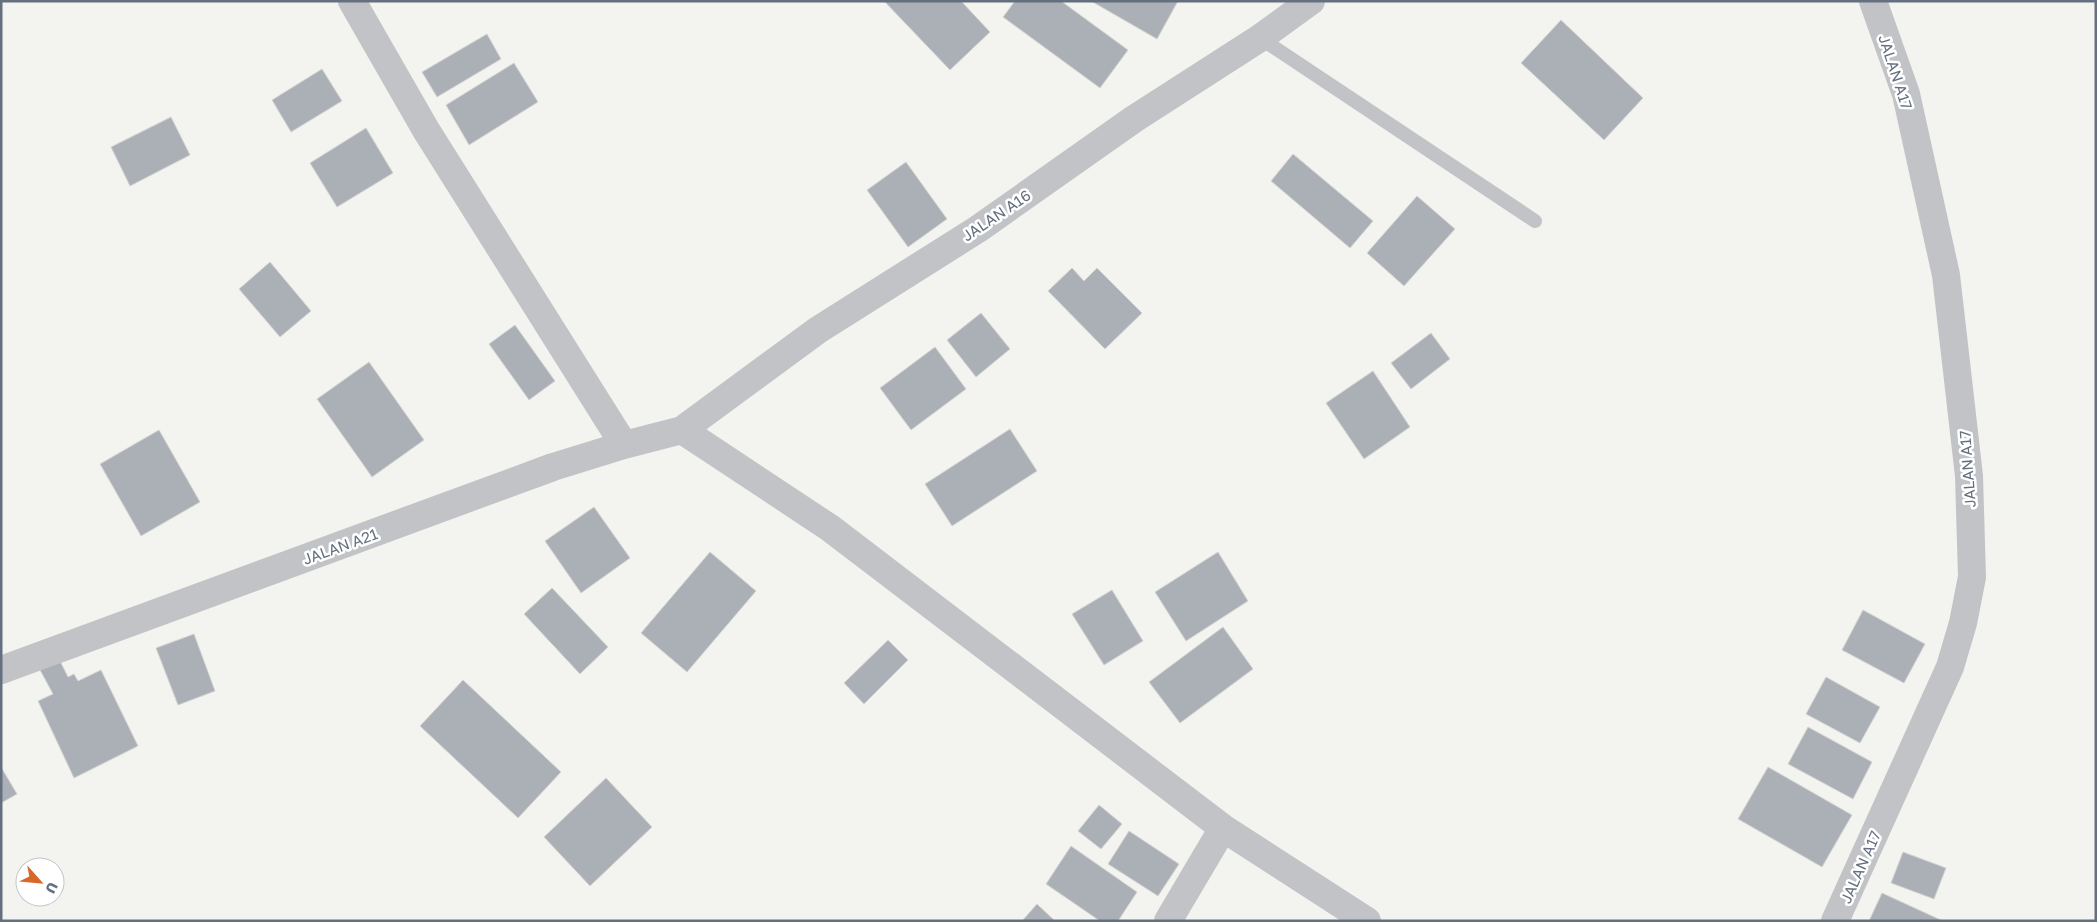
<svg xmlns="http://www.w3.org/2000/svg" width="2097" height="922" font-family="'Golos Text',sans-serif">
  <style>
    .building { fill: #aab0b5; stroke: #d4d4d2 }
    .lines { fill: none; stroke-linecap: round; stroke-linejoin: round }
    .lane { stroke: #c1c3c7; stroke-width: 14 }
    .street { stroke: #c1c3c7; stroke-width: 28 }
    .labels { text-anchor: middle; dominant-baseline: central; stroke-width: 5; stroke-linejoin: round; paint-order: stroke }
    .street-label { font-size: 15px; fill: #64707f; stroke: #fff }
  </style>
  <rect width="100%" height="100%" fill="#f3f3ef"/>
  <path class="building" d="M884 1H961L990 32 950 70Z
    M1015 1H1061L1128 50 1100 88 1003 17Z
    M1091 1H1178L1157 39Z
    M1561 20 1643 98 1604 140 1521 63Z
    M487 34 501 59 437 97 422 72Z
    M514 63 538 102 469 145 446 105Z
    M322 69 342 101 291 132 272 100Z
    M171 117 190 155 130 186 111 147Z
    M366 128 393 173 337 207 310 163Z
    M1293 154 1373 221 1350 248 1271 181Z
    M906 162 947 219 908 247 867 190Z
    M1417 196 1455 229 1404 286 1367 253Z
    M270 262 311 311 280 337 239 289Z
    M1072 268 1084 281 1097 268 1142 313 1105 349 1048 291Z
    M981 313 1010 349 976 377 947 340Z
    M515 325 555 381 529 400 489 344Z
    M1431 333 1450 359 1411 389 1391 363Z
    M935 347 966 389 911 430 880 388Z
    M369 362 424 440 372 477 317 399Z
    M1373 371 1410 427 1364 459 1326 403Z
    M1010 429 1037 471 952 526 925 484Z
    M159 430 200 502 141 536 100 464Z
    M594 507 630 558 581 593 545 541Z
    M710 552 756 591 687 672 641 633Z
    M1218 552 1248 601 1186 641 1155 592Z
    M552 588 608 647 580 674 524 614Z
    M1112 590 1143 641 1104 665 1072 614Z
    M1863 610 1925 644 1904 683 1842 650Z
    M1223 627 1253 669 1180 723 1149 682Z
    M194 634 215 691 178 705 156 648Z
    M888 640 908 660 864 704 844 683Z
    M59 659 68 677 74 674 78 681 101 670 138 746 74 778 38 701 53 694 39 668Z
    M1826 677 1880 707 1860 743 1806 714Z
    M463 680 561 772 518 818 420 726Z
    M1808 727 1872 762 1853 799 1788 764Z
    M1 767 17 794 1 803Z
    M1768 767 1852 815 1822 867 1738 819Z
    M606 778 652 827 590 886 544 837Z
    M1099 805 1122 824 1101 849 1078 831Z
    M1129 831 1179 864 1158 896 1108 864Z
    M1071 846 1137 892 1118 921H1100L1046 884Z
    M1903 852 1946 868 1934 899 1891 883Z
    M1882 893 1943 921H1869Z
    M1037 904 1055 921H1022Z"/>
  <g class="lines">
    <path class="lane" d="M1260 38 1535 221"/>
    <path class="street" d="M352 1 426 130 624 445
      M682 430 830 528 1223 828 1367 921
      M1 670 553 467 624 445 682 430 818 330 978 229 1134 119 1260 38 1311 1
      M1168 921 1223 828
      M1835 921 1950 667 1963 623 1972 577 1969 476 1946 275 1906 94 1873 1"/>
  </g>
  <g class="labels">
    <g class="street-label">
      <text transform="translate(1896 72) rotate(72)">JALAN A17</text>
      <text transform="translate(996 215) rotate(-34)">JALAN A16</text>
      <text transform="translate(1967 469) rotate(-94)">JALAN A17</text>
      <text transform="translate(340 546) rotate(-20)">JALAN A21</text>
      <text transform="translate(1860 867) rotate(-66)">JALAN A17</text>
    </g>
  </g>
  <rect width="2097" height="922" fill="none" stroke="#64707f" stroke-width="5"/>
  <g transform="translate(40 882) rotate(117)"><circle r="24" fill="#ffffff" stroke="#c1c6cc"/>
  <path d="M0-4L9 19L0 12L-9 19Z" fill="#d8672a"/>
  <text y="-8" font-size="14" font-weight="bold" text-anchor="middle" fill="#64707f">U</text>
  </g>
</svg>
